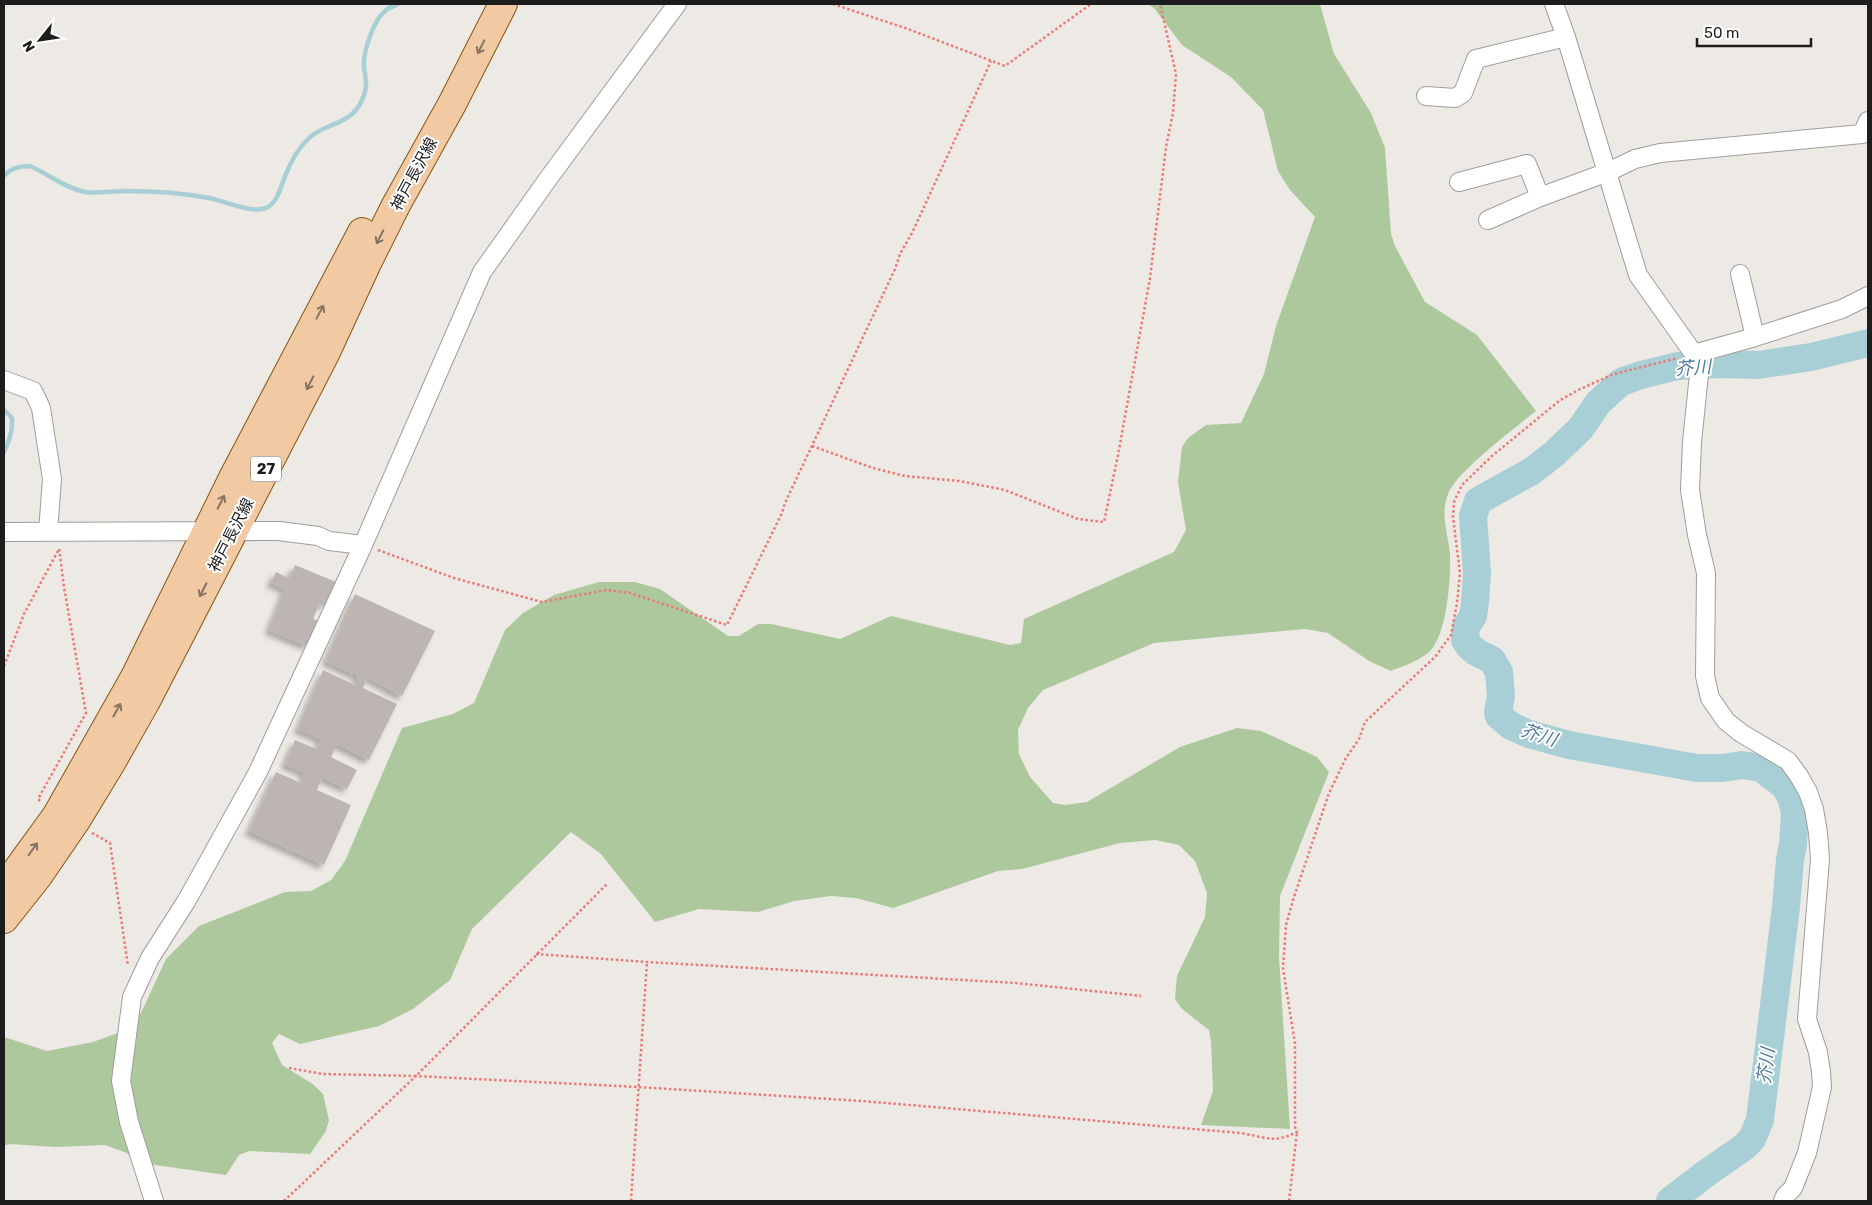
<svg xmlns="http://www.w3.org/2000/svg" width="1872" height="1205" font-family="Rubik,'Noto Sans JP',sans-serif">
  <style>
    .forest { fill: #adc89d }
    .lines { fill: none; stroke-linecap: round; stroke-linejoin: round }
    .stream { stroke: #a8cfd6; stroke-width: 4.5 }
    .river { stroke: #a8cfd6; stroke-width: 28 }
    .building { fill: #bdb5b1; filter: url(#shadow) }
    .street-casing { stroke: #9e9e9e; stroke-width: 20 }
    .primary-casing { stroke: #865510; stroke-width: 30 }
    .path { stroke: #ea7a77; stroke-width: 2.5; stroke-dasharray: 2.5 2.5; stroke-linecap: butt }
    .street { stroke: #fff; stroke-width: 18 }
    .primary { stroke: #f1caa4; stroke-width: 28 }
    .oneway { stroke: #877460 }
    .labels { text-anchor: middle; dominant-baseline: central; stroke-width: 4; stroke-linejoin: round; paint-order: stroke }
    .shield { fill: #fff; stroke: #616161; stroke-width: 1 }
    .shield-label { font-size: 15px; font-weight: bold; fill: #1d1d1d }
    .street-label { font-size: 16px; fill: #1d1d1d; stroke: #fff }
    .water-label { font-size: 18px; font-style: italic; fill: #517b9b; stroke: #fff }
  </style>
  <defs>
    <filter id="shadow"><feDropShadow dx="-4.5" dy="4.5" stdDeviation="2.5" flood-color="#0004"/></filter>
  </defs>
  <rect width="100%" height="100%" fill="#ede9e4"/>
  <path class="forest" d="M1148 4H1320L1334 54 1371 113 1385 148 1391 234 1395 246 1425 302 1477 335 1536 411C1515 428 1456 472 1448 494 1440 514 1448 534 1450 554 1451 578 1447 636 1429 652 1419 661 1403 666 1391 671L1369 661 1328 633 1305 629 1154 643 1043 690 1028 708 1018 730 1019 754 1030 777 1053 803 1065 805 1087 802 1180 747 1237 728 1261 731 1296 747 1317 757 1329 772 1280 896 1279 957 1290 1129 1201 1125 1213 1091 1211 1041 1209 1030 1182 1009 1175 999 1177 976 1205 917 1207 893 1195 861 1179 845 1155 840 1120 843 1022 869 998 871 893 908 856 898 831 896 794 901 758 912 699 909 655 922 601 854 571 832 472 929 450 980 413 1009 379 1026 300 1044 279 1034 272 1043 282 1065 314 1085 323 1094 329 1120 326 1131 310 1154 249 1151 239 1155 226 1175 134 1162 127 1153 105 1145 56 1147 9 1144 4 1146V1037L47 1051 93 1042 126 1030 141 1013 166 959 199 926 285 892 311 891 331 880 345 861 402 728 453 714 474 703 505 630 523 613 554 595 599 582H635L660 589 728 636H739L758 624H771L840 639 891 616 1010 645 1021 643 1024 619 1174 552 1186 530 1178 482 1182 447 1188 438 1206 425 1241 423 1264 374 1276 326 1315 217 1290 190 1278 171 1263 110 1231 77 1182 45 1154 8Z"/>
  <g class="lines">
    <path class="stream" d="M4 176C10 168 20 166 30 166 48 174 65 188 85 192 99 194 112 191 126 191 154 191 183 193 209 198 225 201 254 215 268 207 279 200 281 185 286 174 291 161 298 149 308 139 323 123 351 126 362 100 368 87 366 81 364 67 363 52 373 21 385 11 388 8 394 6 398 4
      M4 410 12 418C13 430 9 442 4 452"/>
    <path class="river" d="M1670 1201 1708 1172 1744 1147 1752 1139 1760 1120 1786 907 1790 860 1793 845 1795 812 1791 797 1785 786 1761 768 1742 765 1723 768H1697L1569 745 1529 734 1511 726 1499 716 1498 712 1501 696 1499 672 1492 660 1476 652 1469 646 1465 640 1466 627 1473 616 1475 602 1477 573 1473 516 1478 501 1532 471 1554 454 1581 428 1598 403 1621 382 1641 375 1678 366 1720 364 1758 365 1811 357 1868 343"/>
  </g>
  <path class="building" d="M295 565 336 582 324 606 319 604 313 619 319 621 308 646 269 630 285 589 271 583 276 572 289 578Z
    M355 594 435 631 402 696 367 677 363 688 397 704 369 760 337 744 331 757 357 770 347 789 322 777 317 790 351 805 324 865 249 831 276 772 301 783 305 773 285 764 295 740 317 749 321 739 298 729 323 670 355 685 358 676 326 661Z"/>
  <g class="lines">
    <defs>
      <path id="street" d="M1554 4 1566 37 1638 275 1694 354 1699 374 1692 442 1690 490 1697 535 1706 573 1705 676 1710 698 1726 721 1741 733 1788 761 1799 776 1808 792 1814 809 1818 833 1820 859 1807 1019 1818 1052 1821 1072 1822 1087 1807 1153 1793 1188 1785 1196 1783 1201
        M1426 96 1455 98 1463 93 1476 59 1566 37
        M1459 182 1527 164 1540 197 1608 172 1635 159 1660 153 1862 134 1868 121
        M1488 220 1540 197
        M1740 274 1755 337 1842 309 1868 296
        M1694 354 1755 337
        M4 380 33 391 41 408 52 479 48 532
        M4 532 279 531 318 536 329 541 363 545
        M154 1201 129 1122 121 1081 132 997 150 958 187 900 258 772 363 545 482 272 548 179 677 4"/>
      <path id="primary" d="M4 888 57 815 135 677 234 476 362 232
        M4 919 38 876 77 819 111 763 146 701 326 352 368 261 396 205 452 104 503 4"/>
    </defs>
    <use href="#street" class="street-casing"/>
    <use href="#primary" class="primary-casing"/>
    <path class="path" d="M833 4 908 29 1005 66 1091 4
      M812 446 873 468 905 476 959 481 1005 490 1078 519 1104 522 1118 455 1150 278 1166 147 1173 113 1176 74 1160 4
      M378 550 454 578 542 602 606 590 630 593 727 625 782 513 785 503 895 269 900 254 912 233 991 61
      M4 666 24 614 59 549
      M40 801 38 799 86 713 64 587 59 547
      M92 833 110 843 128 966
      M536 954 647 962 1016 983 1141 996
      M289 1068 323 1074 416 1076 607 884
      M284 1201 416 1076 637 1087 862 1101 1217 1131C1226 1132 1236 1132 1246 1134 1269 1138 1274 1143 1297 1132L1295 1127V1044L1283 968 1286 925 1293 900 1329 793 1346 758 1359 739 1365 722 1435 657 1451 635 1457 603 1460 573 1453 517 1454 502 1462 485 1492 456 1559 401 1580 389 1614 374 1678 358
      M631 1201 647 962
      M1289 1201 1297 1132"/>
    <use href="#street" class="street"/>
    <use href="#primary" class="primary"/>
  </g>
  <defs><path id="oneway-shaft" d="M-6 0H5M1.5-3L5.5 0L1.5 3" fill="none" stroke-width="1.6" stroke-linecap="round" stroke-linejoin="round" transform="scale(1.25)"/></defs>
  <g class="oneway">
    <use href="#oneway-shaft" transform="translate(481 47) rotate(117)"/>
    <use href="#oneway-shaft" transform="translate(380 237) rotate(117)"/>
    <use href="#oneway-shaft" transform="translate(320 312) rotate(-62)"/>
    <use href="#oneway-shaft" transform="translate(310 383) rotate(117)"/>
    <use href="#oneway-shaft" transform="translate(221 502) rotate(-63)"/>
    <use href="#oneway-shaft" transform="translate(203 590) rotate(117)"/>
    <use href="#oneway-shaft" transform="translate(117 710) rotate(-61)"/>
    <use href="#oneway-shaft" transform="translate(33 849) rotate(-54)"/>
  </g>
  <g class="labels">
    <rect class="shield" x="251" y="456.5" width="30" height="25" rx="4"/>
    <g class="shield-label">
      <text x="266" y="469">27</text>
    </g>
    <g class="street-label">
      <text transform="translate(414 174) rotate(-62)">神戸長沢線</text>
      <text transform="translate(231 535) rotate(-63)">神戸長沢線</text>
    </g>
    <g class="water-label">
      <text transform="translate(1693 368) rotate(-4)">芥川</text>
      <text transform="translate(1539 735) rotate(18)">芥川</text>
      <text transform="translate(1766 1066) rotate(-83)">芥川</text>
    </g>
  </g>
  <rect width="1872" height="1205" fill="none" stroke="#1d1d1d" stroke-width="10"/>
  <g transform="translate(40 40) rotate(240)" stroke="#ffffff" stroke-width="4" paint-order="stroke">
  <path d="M0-4L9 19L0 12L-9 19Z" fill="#1d1d1d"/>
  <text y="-8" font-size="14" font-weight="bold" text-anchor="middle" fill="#1d1d1d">N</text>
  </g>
  <path d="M1697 38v8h114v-8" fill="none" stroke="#1d1d1d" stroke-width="2.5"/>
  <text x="1704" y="38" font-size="15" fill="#1d1d1d" stroke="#ffffff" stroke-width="4" paint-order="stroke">50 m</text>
</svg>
